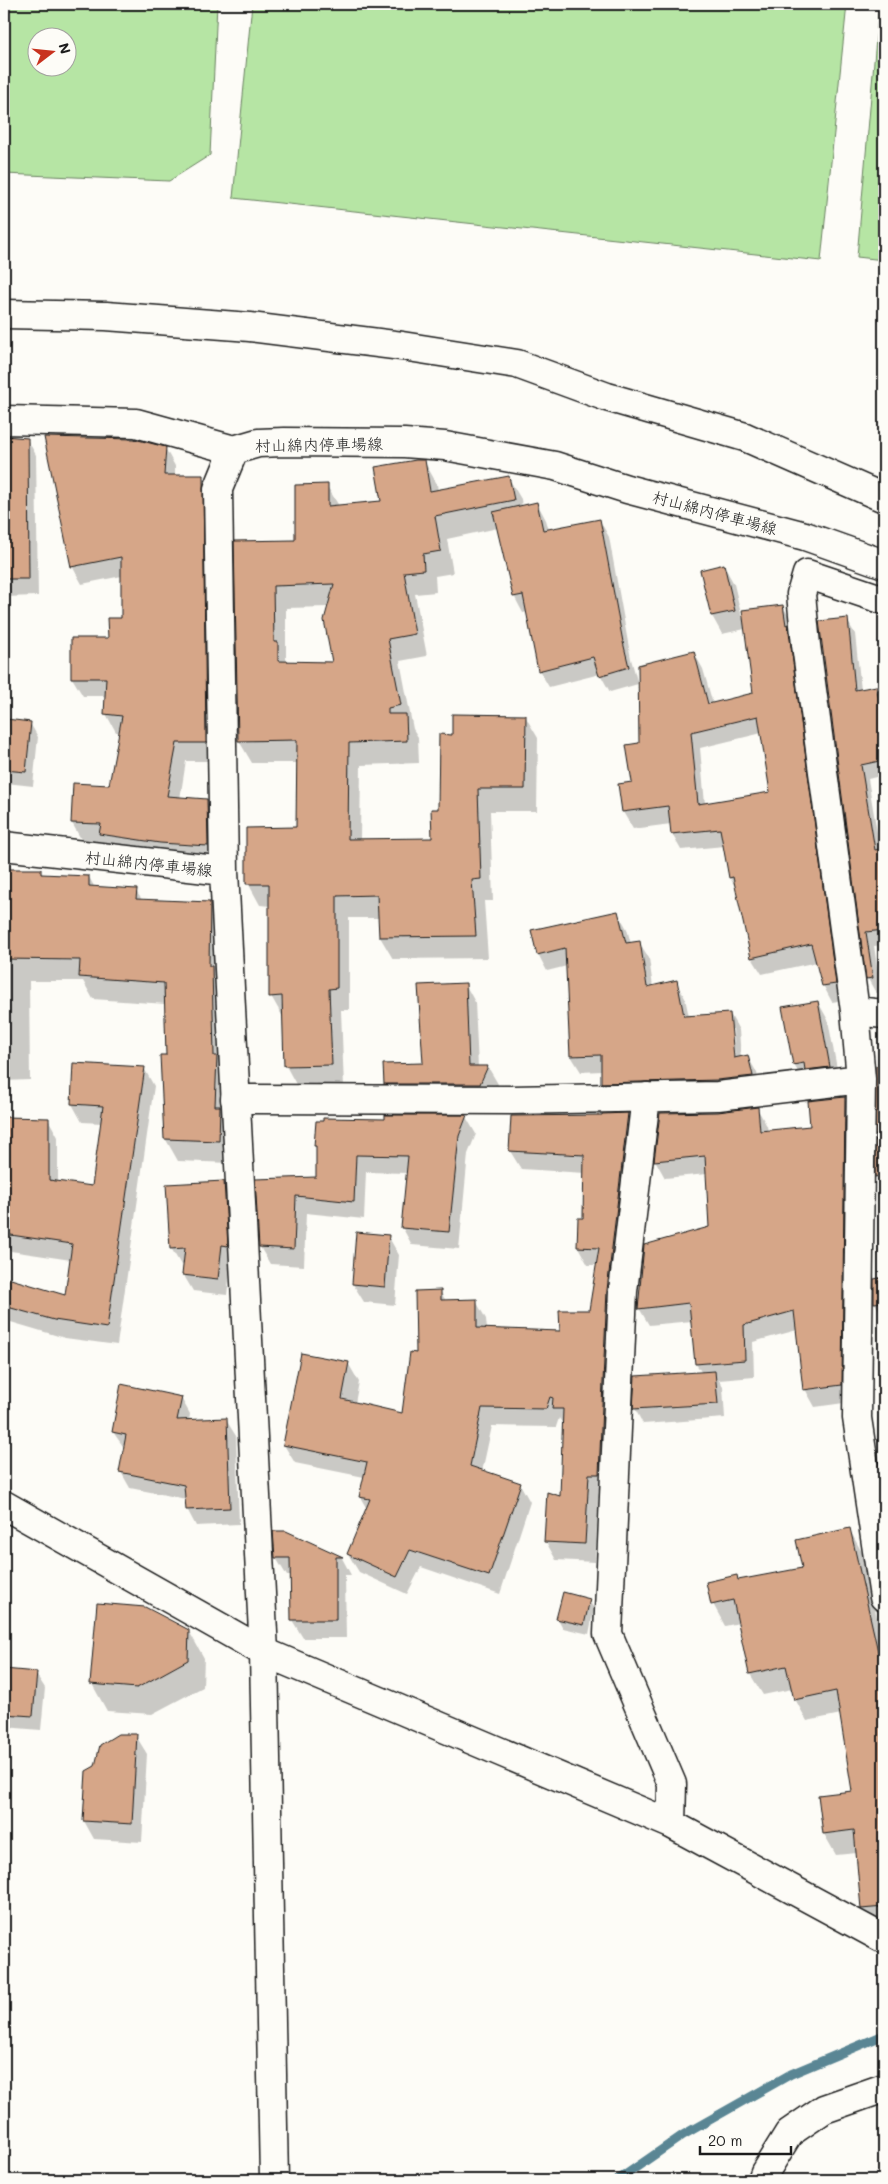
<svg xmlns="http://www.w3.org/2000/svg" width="888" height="2184" font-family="Mali,'Klee One',sans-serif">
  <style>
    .green { fill: #b6e5a4; stroke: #698060; fill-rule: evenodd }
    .shadow { fill: #0003; fill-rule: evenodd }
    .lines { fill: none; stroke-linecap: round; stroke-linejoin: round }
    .stream { stroke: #5a8694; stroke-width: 9 }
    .building { fill: #d6a688; stroke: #1c1c1c; fill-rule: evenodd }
    .street-casing { stroke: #1c1c1c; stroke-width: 31 }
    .secondary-casing { stroke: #1c1c1c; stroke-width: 31 }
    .street { stroke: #fdfcf7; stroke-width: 28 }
    .secondary { stroke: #fdfcf7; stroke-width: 28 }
    .labels { text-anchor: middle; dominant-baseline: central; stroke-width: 4.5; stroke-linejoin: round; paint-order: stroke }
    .street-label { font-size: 16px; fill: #1c1c1c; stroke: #fdfcf7 }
  </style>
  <rect width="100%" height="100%" fill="#fdfcf7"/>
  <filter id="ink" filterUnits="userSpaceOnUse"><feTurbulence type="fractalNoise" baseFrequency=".02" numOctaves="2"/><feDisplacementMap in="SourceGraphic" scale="10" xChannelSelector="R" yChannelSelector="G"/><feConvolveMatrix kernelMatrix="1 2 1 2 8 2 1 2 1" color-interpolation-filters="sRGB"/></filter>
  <g filter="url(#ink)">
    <path class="green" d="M4 4H217L210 155 169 181 4 174ZM38 38H68V68H38Z
      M252 4H847L821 261 233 198Z
      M879 4H884V260L857 257Z"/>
    <path class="shadow" d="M4 437H26L36 455 38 596 4 597Z
      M165 448 175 466V476H202L213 494 216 761H186L180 799 206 801 217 819 218 863 111 851 106 842 82 841 72 823 74 784 110 786 120 732H116L106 714V696H83L72 678 109 640 122 619V576L82 584 72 566Z
      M424 461 437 484 438 491 508 477 521 499 522 507 537 503 546 520 549 530 600 521 609 537 631 659 638 684 610 692 600 674 549 687 539 670 528 612 523 613 514 596 498 528 447 539 453 573 435 576 436 592 415 594 427 656 400 661 413 729 418 737 419 763 361 765 360 840 433 839 454 736 525 716 538 738 537 811H490L493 901H484L488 958 393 959 380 937 379 918H349V1010H341L344 1087 298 1088 286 1066 284 1019 271 996 270 906 260 905 248 883 298 829V763H252L239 741 236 542 296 541 327 486 339 506 382 502ZM329 607 333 663 288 662 286 659V608Z
      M724 566 734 584 742 618 783 606 792 623 844 1000 832 1002 823 985 817 962 762 974 752 958 736 888 730 878 725 846 681 850 672 834 671 824 633 829 623 812 620 785 633 783 641 744 694 653 703 669 713 704 754 694 745 629 722 634 712 616 701 571ZM762 733 771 793 705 804 700 748Z
      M847 620 855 634 861 690 876 687 884 703V775L868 779 880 850 884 851V945L874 946 881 992 876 993 868 979Z
      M30 723 38 737 33 786 6 783 4 787V733Z
      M4 870 40 871 43 875 89 877 95 888 136 891 142 900 209 903 222 925 231 1163 178 1161 165 1138 166 1004 93 999 83 981H29L30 1080 4 1081Z
      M618 913 627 929 631 944 639 942 649 958 653 987 676 982 685 998 689 1017 730 1014 739 1030 741 1058 748 1057 757 1073 761 1092 612 1099 603 1082 602 1071 581 1072 571 1056 567 966 547 971 538 954ZM730 1029H733L735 1064H733Z
      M465 984 475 1002 478 1067H488L498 1084 490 1102 395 1101 385 1084 424 1065Z
      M818 1002 828 1020 840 1085 805 1083 794 1065 784 1008Z
      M884 1065V1189L877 1176V1067Z
      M144 1068 154 1086 117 1345 65 1338 4 1320V1278L66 1296 71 1260 4 1250V1118L48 1119 58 1137V1183L93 1188 102 1123 82 1122 72 1104Z
      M844 1098 854 1115 851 1402 815 1407 805 1389 797 1330 753 1342 754 1377 719 1380 723 1387 725 1418 643 1424 635 1409 702 1373 696 1364 692 1321 649 1325 639 1308 710 1228 707 1174 665 1178 655 1160 718 1113 757 1108 767 1126 768 1132 811 1127Z
      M628 1115 638 1133 609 1492 599 1491 595 1562 556 1560 546 1542 561 1498 564 1426 559 1418 556 1427 492 1426 482 1472 520 1484 530 1502 500 1594 421 1567 407 1594 359 1572 348 1554 367 1509 360 1497 364 1477 295 1463 284 1445 348 1363 359 1382 355 1403 403 1415 418 1354 440 1291 446 1301H476L486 1319 487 1330 561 1332 590 1311 598 1265H588L578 1247 584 1219 585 1173 521 1169 510 1151 512 1117Z
      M386 1116 466 1117 476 1134 468 1154 459 1249 412 1245 402 1227 407 1173 366 1172 364 1219 306 1213 304 1266 270 1264 260 1247 257 1181 317 1178V1149L315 1146 386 1121Z
      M224 1182 233 1199 231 1262 227 1295 193 1291 183 1274 184 1265H181L171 1248Z
      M388 1236 399 1255 395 1305 364 1302 353 1284Z
      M884 1278V1319L875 1303 876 1280Z
      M181 1398 190 1414 189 1421 226 1420 236 1436 239 1524 196 1526 187 1509 186 1499 130 1488 121 1472 125 1449 113 1432Z
      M849 1529 873 1572V1599L884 1651V1929L874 1930 862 1908 857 1853 836 1855 824 1834 853 1792 841 1714 807 1721 795 1699 792 1689 763 1695 750 1674 739 1623 725 1626 713 1604 737 1576 740 1582 804 1569Z
      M285 1533 342 1558 351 1575H345L346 1638H303L292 1620V1576H287L276 1558Z
      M589 1600 594 1609 589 1634 563 1628 558 1619Z
      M189 1631 204 1658 203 1687 152 1714 107 1711 92 1684Z
      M4 1670 36 1674 45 1688 41 1730 4 1727Z
      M136 1736 147 1754 142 1842 94 1839 84 1821 96 1767Z"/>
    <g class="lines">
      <path class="stream" d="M618 2180 683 2135 791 2074 884 2035"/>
    </g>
    <path class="building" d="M4 436 28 438 29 579H5Z
      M44 437 134 439 166 447 164 475H203L206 743H177L167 796 207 799 208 846 160 843 99 834 101 824 71 823 73 783 109 785 122 716 104 714 106 678H71V638H108L107 618H121V557L71 567Z
      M416 460H425L430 491 509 476 514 500 435 516 441 551 423 554 424 570 404 572 415 634 388 639 401 705 388 708V714H406L407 741 349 743 348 839 432 838 431 809H438L439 734 452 735V714L526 715 525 789H478L481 879 472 880 476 936 379 937 377 895 337 896V988L329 989 332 1065 284 1066 282 996 269 997V884H246V828L296 827 297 740 238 741 234 541 295 540V485L328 484V506L381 501 375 467ZM334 584 324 620 332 662 278 661V642H274L273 586Z
      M537 502 543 530 600 519 623 642 629 667 599 676 593 657 538 671 523 595 513 597 493 512Z
      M724 564 735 611 711 616 700 570Z
      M783 605 786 625 788 624 836 984 822 986 811 944 751 958 733 877 729 878 720 829 671 834 668 806 622 812 618 784 632 782 626 745 639 743 638 665 694 651 708 704 753 693 742 610ZM758 716 770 792 698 804 691 732Z
      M848 618 855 690 876 686 884 723V760L861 765 875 850 884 848V930L866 932 873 978 866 979 819 621Z
      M6 719 31 722 26 772 4 770Z
      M4 869H41V874L89 876V886L137 889 136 899 210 902 209 966H212L214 1056H217L215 1106H220L219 1141 164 1139 160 1055H166L164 983 79 977 80 960 4 959Z
      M618 911 626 943 640 941 647 987 677 980 684 1016 730 1013 734 1058 748 1055 753 1076 717 1080 601 1083V1055L570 1056 565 948 537 955 531 930Z
      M466 983 469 1066H488L480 1084H384L383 1064 423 1063 418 985Z
      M818 1001 830 1067 805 1070 804 1063 793 1065 782 1007Z
      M73 1063 145 1067 107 1328 54 1320 4 1306V1277L65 1295 72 1244 4 1234V1117L49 1118V1180L92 1186 103 1106 71 1104Z
      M884 1064V1175L875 1177 876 1066Z
      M845 1097 842 1385 803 1390 794 1311 744 1325 745 1360 695 1364 689 1303 638 1309 644 1245 709 1227 705 1156 654 1161 660 1113 718 1112 758 1107 760 1131 810 1126 808 1101Z
      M628 1113 607 1290 599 1474H589L585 1544 544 1542 547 1492 560 1496 563 1409H552L553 1398 550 1397 546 1409 482 1408 470 1466 521 1483 489 1576 410 1550 397 1577 347 1554 370 1499 359 1497 367 1462 283 1445 301 1353 349 1362 342 1399 402 1413 410 1352 416 1353 415 1291 441 1290V1300L477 1299V1328L560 1331 559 1310H589L599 1248 577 1247 578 1218H583L584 1155 509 1151 511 1116 602 1115V1114Z
      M385 1115H467L459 1136 449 1232 401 1228 408 1156 356 1155 354 1202 296 1196 294 1249 259 1247 255 1179 316 1177V1146H314L316 1121H323V1118L385 1119Z
      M224 1181 228 1246 222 1245 218 1279 182 1275 185 1248 170 1249 166 1184Z
      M356 1232 389 1235 385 1287 352 1284Z
      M884 1277V1302L874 1303V1279Z
      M715 1371 718 1404 633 1409 635 1376Z
      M121 1384 182 1397 177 1420 227 1418 230 1508 186 1510 184 1485 119 1472 126 1435 112 1432Z
      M850 1528 879 1656 884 1655V1907L861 1909 854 1830 823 1834 818 1795 852 1791 836 1691 794 1700 786 1666 749 1674 733 1600 711 1605 706 1582 737 1575 738 1580 802 1568 796 1540Z
      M273 1531H286L343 1557H336V1620H291L290 1558H275Z
      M563 1592 590 1599 584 1625 556 1619Z
      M97 1603 145 1607 189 1630 188 1660 137 1688 90 1684Z
      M4 1669 37 1672 33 1716 4 1714Z
      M118 1734H137L132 1824 83 1821 86 1771 95 1766 100 1745Z"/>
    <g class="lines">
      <defs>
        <path id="street" d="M4 314 106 316 250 327 402 346 517 364 607 397 745 437 884 498
          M4 420 136 423 234 450
          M884 600 807 574 801 594 806 645 855 1011 861 1079 857 1418 884 1597
          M855 1011 884 1014
          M646 1097 623 1291 608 1634 672 1784 671 1824
          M235 1099 512 1100 718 1096 861 1079
          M4 1505 264 1652 671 1824 884 1939
          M762 2180 765 2172 789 2133 824 2109 884 2088"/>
        <path id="secondary" d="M4 846 224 871
          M274 2180 264 1652 224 871 218 489 234 450 258 443 284 442 404 443 445 446 555 466 627 489 805 536 884 564"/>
      </defs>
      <use href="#street" class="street-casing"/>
      <use href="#secondary" class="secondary-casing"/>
      <use href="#street" class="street"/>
      <use href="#secondary" class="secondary"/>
    </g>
  </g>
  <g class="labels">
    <g class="street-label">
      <text transform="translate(319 444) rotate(-1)">村山綿内停車場線</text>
      <text transform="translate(715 512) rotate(15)">村山綿内停車場線</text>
      <text transform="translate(149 863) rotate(6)">村山綿内停車場線</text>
    </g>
  </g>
  <rect width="888" height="2184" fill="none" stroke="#fdfcf7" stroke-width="20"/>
  <rect x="10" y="10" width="868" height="2164" fill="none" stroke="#1c1c1c" stroke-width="2" filter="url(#ink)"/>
  <g transform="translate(52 52) rotate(74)"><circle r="24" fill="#fdfcf7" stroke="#a3a29f"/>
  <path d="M0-4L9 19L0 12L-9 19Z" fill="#c8321e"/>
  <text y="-8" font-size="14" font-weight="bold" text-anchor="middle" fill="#1c1c1c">N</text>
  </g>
  <path d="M700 2146v8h91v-8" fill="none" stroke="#1c1c1c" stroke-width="2.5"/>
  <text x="708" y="2146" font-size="15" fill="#1c1c1c" stroke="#fdfcf7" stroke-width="4" paint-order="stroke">20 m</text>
</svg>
